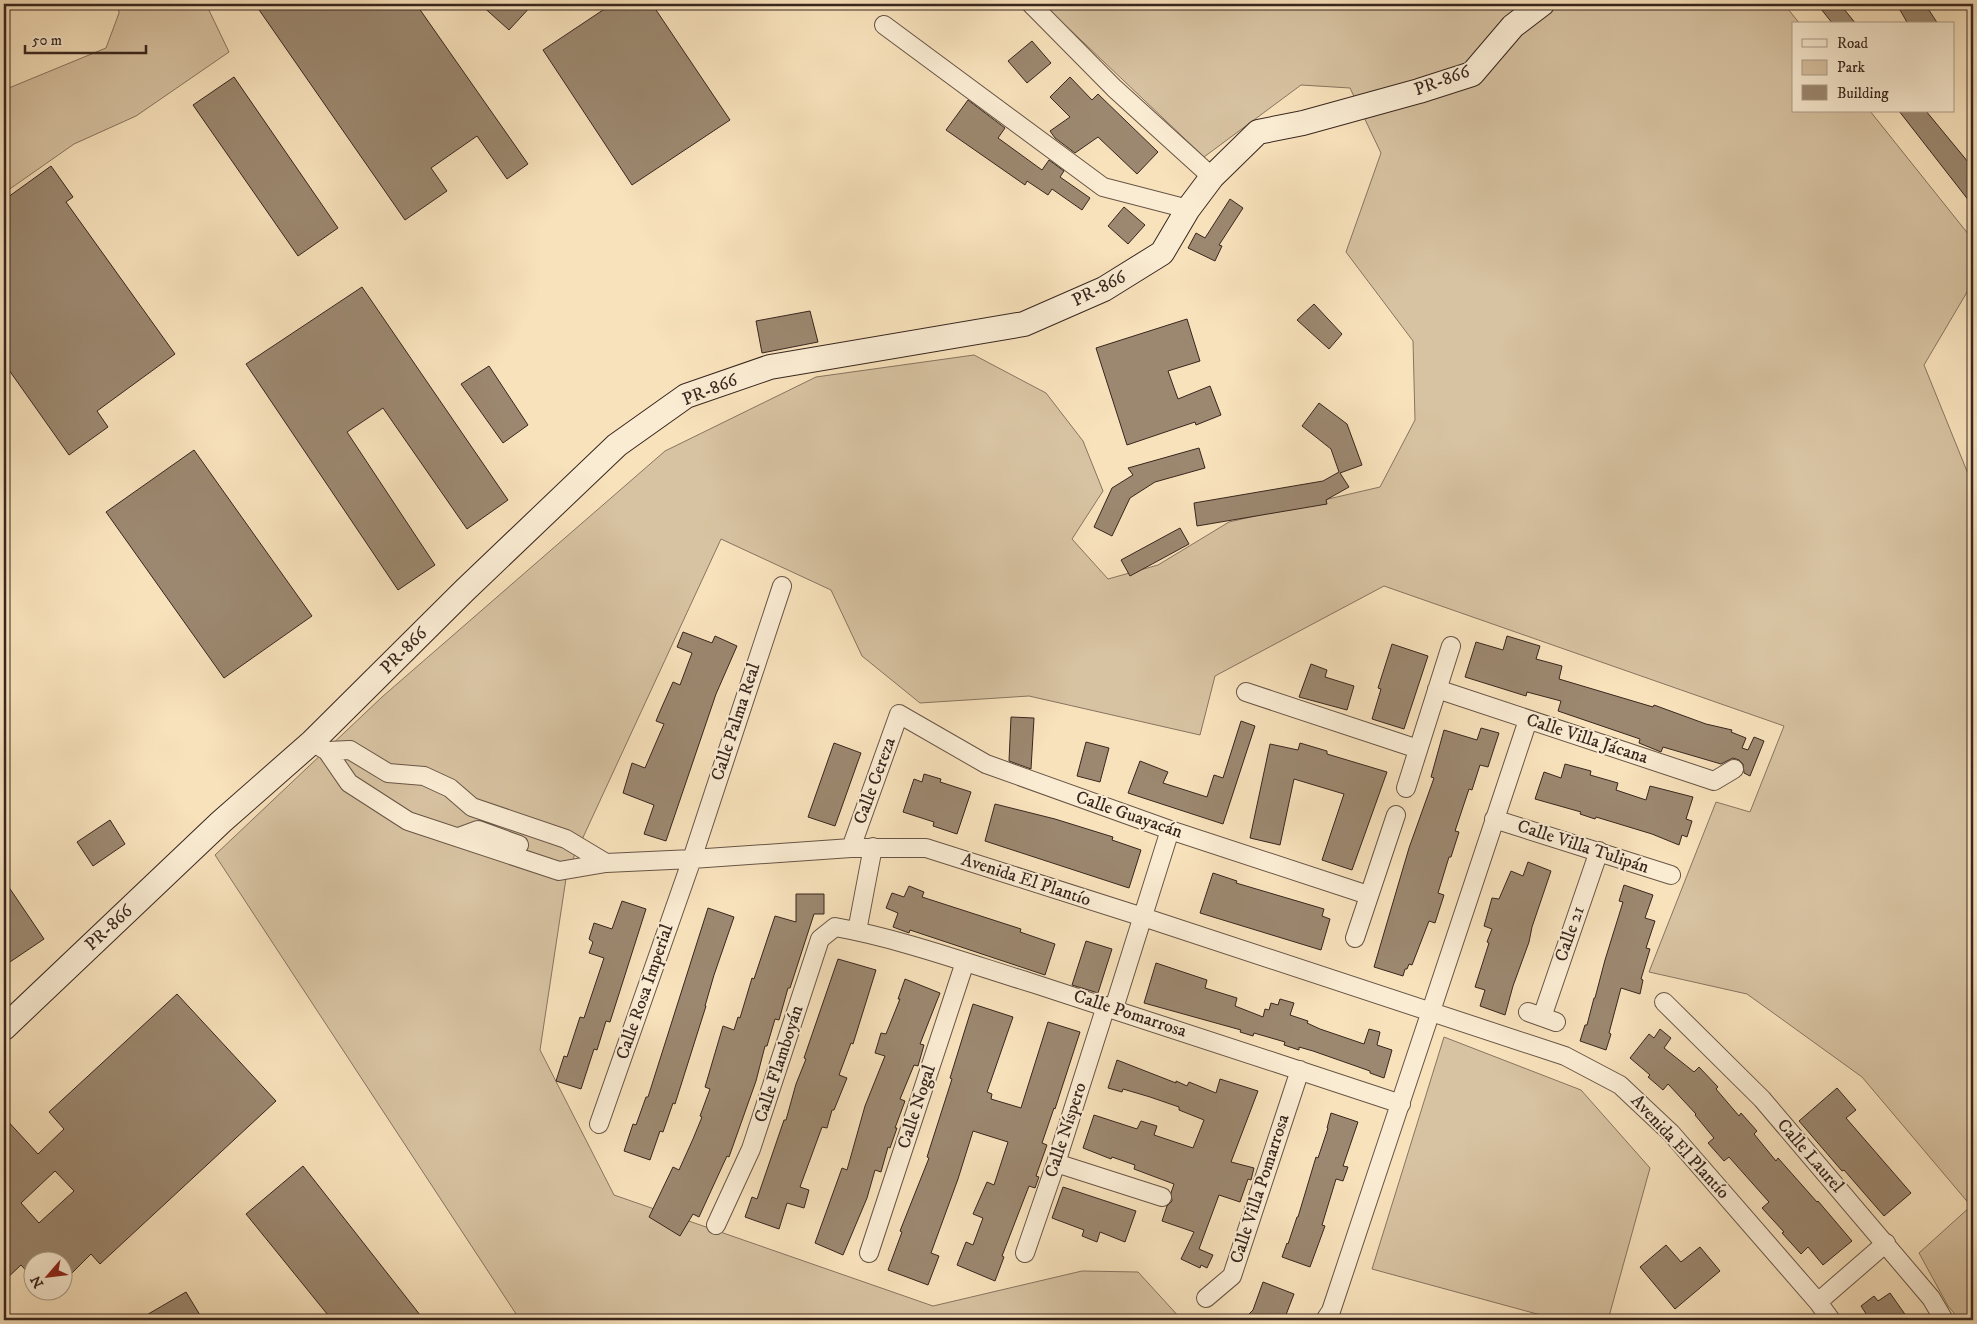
<svg xmlns="http://www.w3.org/2000/svg" width="1977" height="1324" font-family="'IM FELL DW Pica',serif">
  <style>
    .green { fill: #d7c2a1; stroke: #887460 }
    .building { fill: #9c8870; stroke: #38261e; fill-rule: evenodd }
    .lines { fill: none; stroke-linecap: round; stroke-linejoin: round }
    .street-casing { stroke: #685546; stroke-width: 20 }
    .secondary-casing { stroke: #38261e; stroke-width: 26 }
    .street { stroke: #faecd3; stroke-width: 18 }
    .secondary { stroke: #faecd3; stroke-width: 24 }
    .labels { text-anchor: middle; dominant-baseline: central; stroke-width: 4; stroke-linejoin: round; paint-order: stroke }
    .street-label { font-size: 18px; fill: #38261e; stroke: #faecd3 }
  </style>
  <rect width="100%" height="100%" fill="#f8e2bc"/>
  <filter id="stains"><feTurbulence type="fractalNoise" baseFrequency=".004" numOctaves="4"/><feColorMatrix values="0 0 0 0 .2 0 0 0 0 .09 0 0 0 0 .02 0 0 0 .5 -.17"/></filter>
  <radialGradient id="worn" r=".72"><stop offset=".6" stop-color="#630" stop-opacity="0"/><stop offset="1" stop-color="#630" stop-opacity=".3"/></radialGradient>
  <path class="green" d="M118 4H206L229 52 136 116 74 144 4 193V90L106 48 119 13Z
    M1043 4H1784L1800 24H1793V111H1870L1973 240V282L1924 365 1973 486V1320H1960L1948 1306 1919 1253 1971 1206 1862 1077 1747 994 1649 972 1716 802 1750 812 1784 726 1384 586 1215 676 1200 735 1029 696 920 703 862 656 831 590 721 539 567 872 540 1050 614 1195 933 1306 1082 1271 1138 1272 1182 1320H520L215 855 382 697 665 451 816 377 974 355 1046 393 1083 441 1103 491 1072 539 1108 579 1158 565 1229 522 1380 487 1415 420 1413 341 1346 252 1381 153 1350 88 1301 85 1204 157Z
    M1444 1037 1581 1090 1650 1168 1608 1320H1559L1372 1269Z"/>
  <path class="building" d="M255 4H416L528 164 507 179 477 136 431 168 447 191 405 220Z
    M480 4H533L509 30Z
    M612 4H652L730 120 632 185 543 50Z
    M1817 4H1840L1856 24H1833Z
    M1910 4H1925L1938 24H1908L1900 10Z
    M1032 41 1051 63 1027 83 1008 61Z
    M234 77 338 228 298 256 193 105Z
    M1070 77 1092 100 1098 94 1158 152 1137 174 1098 137 1075 153 1055 138 1050 131 1070 117 1050 97Z
    M968 100 1005 128 998 138 1042 170 1049 160 1064 171 1060 177 1090 198 1082 210 1052 189 1048 195 1027 181 1025 185 946 130Z
    M1899 111H1926L1973 168V206Z
    M51 166 73 197 66 202 175 354 97 411 108 427 69 455 4 363V200Z
    M1230 199 1243 208 1219 245 1222 246 1215 261 1188 248 1196 233 1205 238Z
    M1124 207 1145 225 1128 244 1108 226Z
    M362 287 508 500 467 529 383 408 347 432 435 565 398 590 246 364Z
    M1314 304 1342 334 1329 349 1297 320Z
    M810 311 818 342 762 353 756 321Z
    M1187 319 1200 361 1168 371 1178 399 1210 386 1221 415 1196 425 1195 422 1127 445 1096 348Z
    M489 366 528 425 503 443 461 384Z
    M1319 403 1347 424 1362 465 1340 473 1349 487 1326 500 1327 504 1197 526 1194 503 1323 481 1339 472 1331 449 1302 426Z
    M1199 448 1205 468 1155 482 1130 498 1112 536 1094 527 1112 488 1133 475 1128 468Z
    M194 450 312 616 224 678 106 512Z
    M1180 528 1189 544 1130 576 1121 560Z
    M683 632 712 643 715 636 737 646 716 694 666 841 644 834 654 805 623 793 632 763 645 768 664 724 656 721 661 709 673 682 680 685 692 653 677 647Z
    M1507 636 1540 646 1536 659 1562 666 1559 679 1653 707 1654 705 1706 724 1732 730 1731 732 1746 738 1742 748 1748 750 1754 737 1764 741 1750 776 1744 773 1743 764 1739 760 1733 758 1721 764 1663 747 1661 752 1639 743 1640 739 1558 711 1561 701 1527 692 1526 696 1465 677 1476 642 1503 650Z
    M1392 644 1428 656 1404 729 1372 719 1381 689 1378 688Z
    M1311 664 1327 670 1325 677 1354 686 1347 710 1299 697Z
    M1011 717 1034 718 1031 769 1009 761Z
    M1241 721 1255 726 1223 824 1128 793 1140 761 1168 772 1163 783 1207 797 1214 775 1223 778Z
    M1481 728 1499 733 1488 767 1480 765 1472 790 1469 789 1455 831 1459 832 1451 857H1449L1438 893 1444 895 1435 923 1429 921 1412 965 1409 964 1407 969H1405L1403 976 1374 967 1409 848 1434 778 1431 777 1444 730 1477 740Z
    M1086 742 1109 748 1100 782 1077 776Z
    M834 743 861 753 835 826 808 817Z
    M1300 743 1327 751V754L1387 772 1352 870 1322 860 1344 794 1294 779 1280 845 1250 838 1270 744 1298 750Z
    M1565 764 1591 771 1590 775 1618 783 1616 790 1646 800 1650 786 1693 797 1686 819 1692 821 1687 837 1682 835 1679 845 1652 834 1596 817 1595 819 1580 814 1581 812 1535 799 1544 772 1561 778Z
    M924 774 941 779 940 782 971 792 957 834 933 826 934 822 903 812 914 779 922 782Z
    M995 804 1055 819 1113 837 1112 840 1141 850 1129 888 985 841Z
    M110 820 125 844 93 866 77 842Z
    M1528 862 1551 871 1532 927 1529 942 1513 986 1505 1015 1480 1006 1485 990 1475 987 1489 943 1487 942 1492 929 1484 926 1492 898 1499 899 1511 871 1523 876Z
    M1213 873 1237 881 1236 883 1324 909 1322 916 1330 919 1321 950 1200 913Z
    M4 880 44 939 4 966Z
    M1624 885 1653 895 1645 918 1655 921 1646 948 1650 949 1641 979 1643 980 1640 994 1621 988 1609 1033 1611 1034 1606 1050 1580 1041 1585 1025H1587L1594 998H1595L1605 960 1623 902 1619 901Z
    M909 886 924 892 922 897 1021 929 1020 932 1055 944 1045 975 910 930 909 933 893 927 898 913 886 908 892 893 904 897Z
    M796 894H824V914H814L790 988H788L779 1020 775 1019 767 1046H765L756 1081 729 1157 727 1156 699 1217 693 1214 680 1236 649 1217 673 1167 679 1170 693 1139 702 1117 700 1116 710 1089 705 1087 723 1026 734 1030 738 1017 740 1018 752 978 754 979 775 916 796 922Z
    M622 901 646 909 610 1022 606 1021 597 1050 594 1049 581 1089 556 1081 564 1056 567 1057 580 1017 584 1018 604 958 589 953 593 942 589 939 594 923 612 929Z
    M708 908 734 917 714 975 705 1006H706L675 1104 673 1103 663 1132 660 1131 650 1160 624 1151 633 1124 636 1125 646 1097H648Z
    M1086 941 1112 949 1098 993 1072 985Z
    M838 959 876 970 853 1044 851 1043 839 1075 847 1078 834 1110H832L827 1128 822 1127 800 1187 809 1190 804 1208 787 1203 779 1229 745 1217 752 1197 757 1199 784 1120H786L796 1084 806 1059 804 1058Z
    M1156 963 1207 980 1205 988 1237 998 1235 1006 1263 1017 1265 1009 1269 1010 1271 1003 1278 1005 1280 999 1294 1003 1290 1015 1308 1021 1307 1023 1320 1029 1364 1044 1369 1029 1380 1032 1377 1045 1392 1050 1384 1078 1370 1073V1071L1313 1051 1299 1047V1050L1284 1045 1285 1042 1254 1033 1253 1036 1240 1032 1241 1030 1144 1003Z
    M905 979 940 993 920 1044 924 1045 918 1066 914 1065 900 1099 905 1101 895 1128H897L890 1148 888 1147 881 1172 875 1170 867 1198 843 1255 815 1243 842 1168 847 1170 865 1106 885 1056 875 1053 881 1033 886 1034 900 999H898Z
    M177 994 276 1101 100 1264 91 1254 62 1283V1262H32V1277L21 1265 4 1281V1117L38 1154 64 1129 49 1112ZM55 1171 74 1191 39 1223 21 1203Z
    M973 1004 1013 1017 987 1092 992 1094 991 1099 1021 1108 1048 1022 1080 1032 1055 1109 1054 1108 1042 1143 1047 1145 1036 1176 1039 1177 1035 1188 1029 1186 1002 1256 1004 1257 995 1281 957 1265 966 1242 973 1245 983 1218 973 1214 987 1182 994 1185 1008 1142 973 1131 958 1179 931 1253 939 1256 928 1285 888 1270 902 1232 900 1231 929 1158 927 1157 952 1079 950 1078Z
    M1660 1029 1671 1038 1664 1048 1694 1072 1699 1067 1718 1087 1716 1089 1739 1116 1741 1113 1757 1131 1754 1134 1776 1161 1778 1158 1817 1202 1818 1201 1852 1241 1823 1265 1808 1247 1801 1254 1782 1233 1784 1232 1762 1208 1769 1202 1729 1157 1724 1161 1708 1143 1714 1138 1695 1115 1696 1114 1668 1084 1663 1090 1648 1077 1650 1075 1630 1058 1649 1034 1654 1038Z
    M1117 1060 1176 1083V1081L1187 1086 1189 1082 1216 1093 1220 1079 1258 1091 1231 1162 1254 1168 1251 1180 1248 1179 1240 1202 1219 1195 1199 1249 1213 1255 1207 1268 1201 1265 1200 1268 1181 1259 1194 1232 1162 1221 1167 1206 1172 1201 1171 1193 1174 1184 1134 1169 1135 1165 1112 1157 1111 1159 1083 1148 1094 1115 1137 1129 1141 1121 1157 1126 1154 1135 1193 1148 1204 1120 1179 1110V1107L1150 1097 1123 1089 1122 1092 1108 1088Z
    M1837 1088 1856 1110 1846 1118 1911 1193 1884 1216 1844 1170 1842 1171 1799 1121Z
    M1331 1113 1358 1122 1343 1166 1348 1167 1343 1181 1336 1179 1322 1225 1325 1226 1310 1267 1282 1257 1287 1243 1288 1244 1297 1217H1298L1316 1157 1318 1158 1328 1128H1327Z
    M303 1166 424 1320H332L246 1214Z
    M1063 1187 1136 1211 1125 1242 1100 1232 1097 1242 1082 1236 1084 1230 1052 1218Z
    M1666 1245 1681 1262 1700 1247 1720 1271 1675 1309 1640 1267Z
    M1263 1282 1294 1294 1284 1320H1243L1253 1310Z
    M186 1292 203 1320H138Z
    M1890 1293 1909 1320H1870L1861 1306 1874 1296 1878 1301Z"/>
  <g class="lines">
    <defs>
      <path id="street" d="M1031 4 1114 88 1212 177
        M884 25 1103 187 1188 209
        M1437 689 1714 781 1734 769
        M1246 692 1418 749
        M312 742 327 751 349 783 408 821 559 871 606 863 692 859 851 848H926L1143 917 1565 1056 1620 1085 1671 1133 1818 1302 1831 1320
        M327 751 350 750 388 773 424 776 450 788 472 807 566 839 606 863
        M1406 788 1451 646
        M1494 819 1671 875
        M459 837 478 830 519 845
        M851 848 899 714 986 764 1170 830 1368 895
        M857 931 873 847
        M1355 938 1396 815
        M1664 1002 1762 1099 1931 1298 1944 1320
        M1114 1008 1170 830
        M1528 1012 1556 1022
        M1542 1017 1599 851
        M599 1124 692 859 782 586
        M1056 1163 1162 1197
        M716 1225 751 1149 820 939 835 927C902 939 970 964 1035 984 1157 1023 1279 1064 1401 1104
        M869 1253 965 962
        M1025 1253 1056 1163 1106 1006
        M1206 1298 1232 1276 1300 1070
        M1818 1302 1886 1243
        M1325 1320 1331 1311 1528 720"/>
      <path id="secondary" d="M4 1028 221 822 312 742 465 590 617 445 686 396 770 367 1024 324 1104 289 1162 253 1188 209 1212 177 1258 132 1303 123 1419 91 1472 74 1513 26 1542 4"/>
    </defs>
    <use href="#street" class="street-casing"/>
    <use href="#secondary" class="secondary-casing"/>
    <use href="#street" class="street"/>
    <use href="#secondary" class="secondary"/>
  </g>
  <g class="labels">
    <g class="street-label">
      <text transform="translate(1442 81) rotate(-20)">PR-866</text>
      <text transform="translate(1099 289) rotate(-27)">PR-866</text>
      <text transform="translate(710 390) rotate(-22)">PR-866</text>
      <text transform="translate(404 651) rotate(-45)">PR-866</text>
      <text transform="translate(736 722) rotate(-72)">Calle Palma Real</text>
      <text transform="translate(1587 739) rotate(18)">Calle Villa Jácana</text>
      <text transform="translate(875 781) rotate(-70)">Calle Cereza</text>
      <text transform="translate(1129 815) rotate(19)">Calle Guayacán</text>
      <text transform="translate(1583 847) rotate(18)">Calle Villa Tulipán</text>
      <text transform="translate(1026 880) rotate(18)">Avenida El Plantío</text>
      <text transform="translate(109 928) rotate(-43)">PR-866</text>
      <text transform="translate(1570 934) rotate(-71)">Calle 21</text>
      <text transform="translate(645 992) rotate(-71)">Calle Rosa Imperial</text>
      <text transform="translate(1130 1014) rotate(18)">Calle Pomarrosa</text>
      <text transform="translate(779 1064) rotate(-72)">Calle Flamboyán</text>
      <text transform="translate(917 1107) rotate(-72)">Calle Nogal</text>
      <text transform="translate(1066 1130) rotate(-72)">Calle Níspero</text>
      <text transform="translate(1680 1147) rotate(47)">Avenida El Plantío</text>
      <text transform="translate(1810 1156) rotate(49)">Calle Laurel</text>
      <text transform="translate(1260 1189) rotate(-72)">Calle Villa Pomarrosa</text>
    </g>
  </g>
  <rect width="1977" height="1324" fill="none" stroke="#f8e2bc" stroke-width="20"/>
  <rect x="5" y="5" width="1967" height="1314" fill="none" stroke="#38261e" stroke-width="2.5"/>
  <rect x="10" y="10" width="1957" height="1304" fill="none" stroke="#38261e"/>
  <rect x="1792" y="22" width="162" height="90" fill="#faecd3" stroke="#ac9d8b"/>
  <rect x="1802" y="39" width="25" height="8" fill="#faecd3" stroke="#ac9d8b"/>
  <text x="1837" y="48" font-size="15" fill="#38261e">Road</text>
  <rect x="1802" y="60" width="25" height="15" fill="#d7c2a1" stroke="#ac9d8b"/>
  <text x="1837" y="72" font-size="15" fill="#38261e">Park</text>
  <rect x="1802" y="85" width="25" height="15" fill="#9c8870" stroke="#ac9d8b"/>
  <text x="1837" y="98" font-size="15" fill="#38261e">Building</text>
  <g transform="translate(48 1276) rotate(242)"><circle r="24" fill="#faecd3" stroke="#ac9d8b"/>
  <path d="M0-4L9 19L0 12L-9 19Z" fill="#8f2418"/>
  <text y="-8" font-size="14" font-weight="bold" text-anchor="middle" fill="#38261e">N</text>
  </g>
  <path d="M25 45v8h121v-8" fill="none" stroke="#38261e" stroke-width="2.5"/>
  <text x="32" y="45" font-size="15" fill="#38261e" stroke="#faecd3" stroke-width="4" paint-order="stroke">50 m</text>
  <rect width="100%" height="100%" filter="url(#stains)"/>
  <rect width="100%" height="100%" fill="url(#worn)"/>
</svg>
